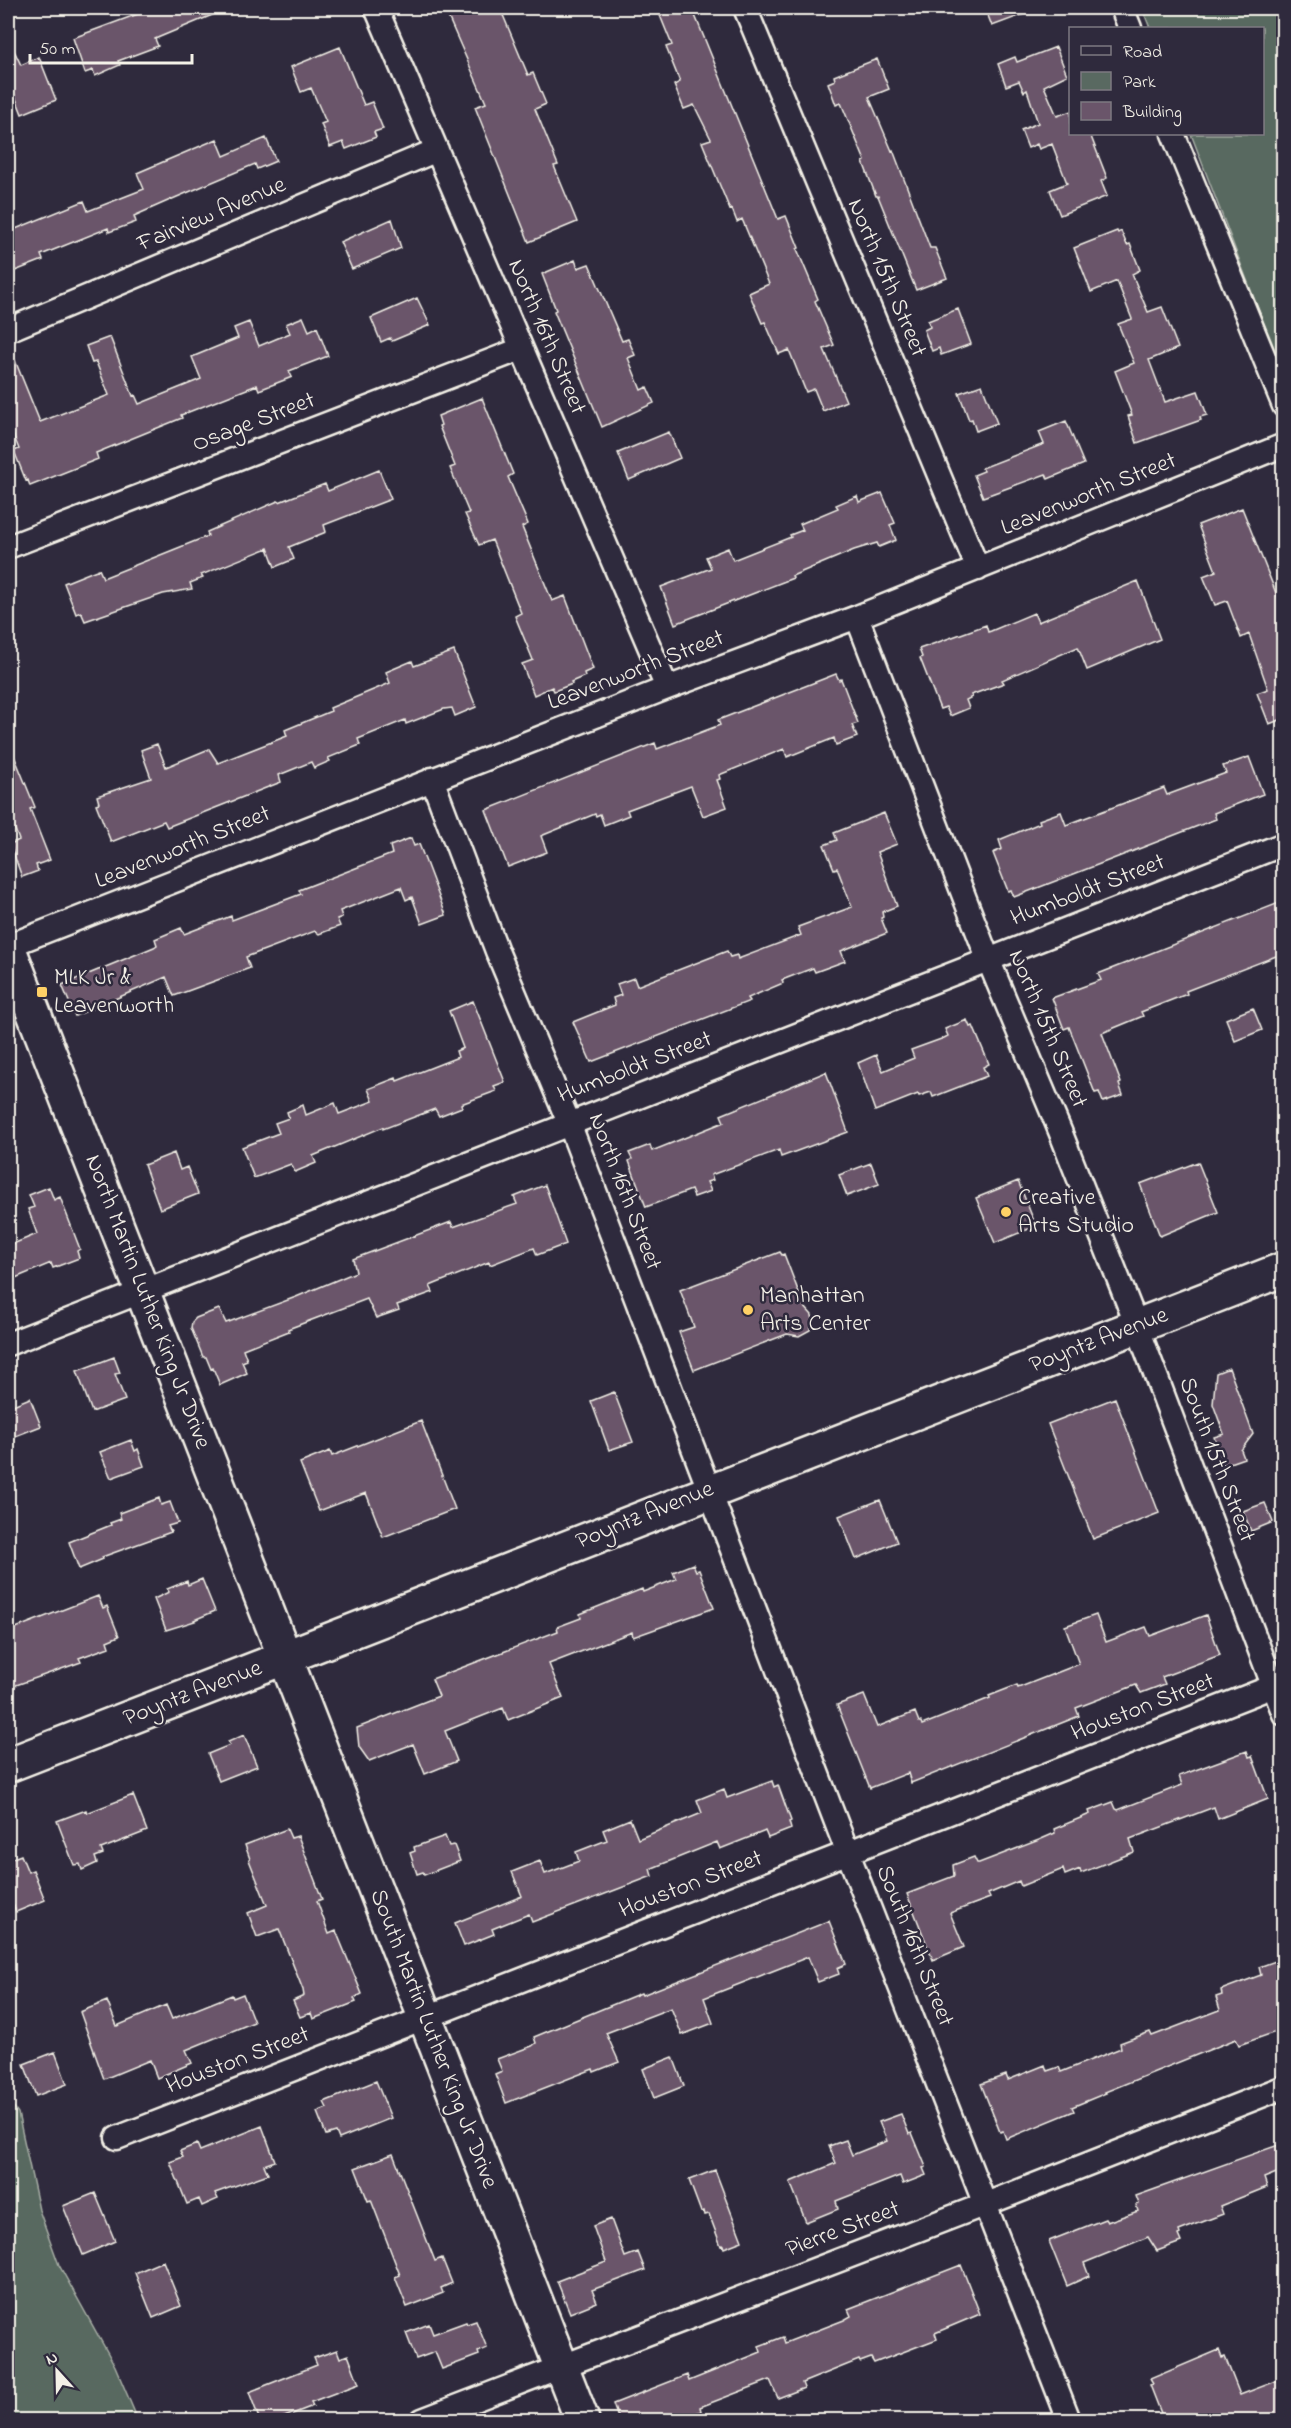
<svg xmlns="http://www.w3.org/2000/svg" width="1291" height="2428" font-family="'Indie Flower',sans-serif">
  <style>
    .green { fill: #596961; stroke: #a6ada4; stroke-width: 1.5 }
    .building { fill: #6a556a; stroke: #f4f1e8; stroke-width: 1.5 }
    .lines { fill: none; stroke-linecap: round; stroke-linejoin: round }
    .street-casing { stroke: #f4f1e8; stroke-width: 27 }
    .secondary-casing { stroke: #f4f1e8; stroke-width: 38 }
    .street { stroke: #2f2a3d; stroke-width: 22 }
    .secondary { stroke: #2f2a3d; stroke-width: 33 }
    .poi-dot { fill: #ffd166; stroke: #2f2a3d; stroke-width: 2 }
    .labels { text-anchor: middle; dominant-baseline: central; stroke-width: 5; stroke-linejoin: round; paint-order: stroke }
    .street-label { font-size: 24px; fill: #f4f1e8; stroke: #2f2a3d }
    .poi-label { font-size: 24px; fill: #f4f1e8; stroke: #2f2a3d; text-anchor: start }
  </style>
  <rect width="100%" height="100%" fill="#2f2a3d"/>
  <filter id="ink" filterUnits="userSpaceOnUse"><feTurbulence type="fractalNoise" baseFrequency=".0167" numOctaves="2"/><feDisplacementMap in="SourceGraphic" scale="12" xChannelSelector="R" yChannelSelector="G"/><feConvolveMatrix kernelMatrix="1 2 1 2 8 2 1 2 1" color-interpolation-filters="sRGB"/></filter>
  <g filter="url(#ink)">
    <path class="green" d="M1142 8H1283V374L1191 134H1262V28H1150Z
      M8 2099 18 2113 39 2210 59 2265 115 2366 138 2420H8Z"/>
    <path class="building" d="M154 8H229L155 39 158 46 118 61 120 65 95 76 93 70 85 73 73 38Z
      M458 8H500L528 75 533 73 546 104 535 109 558 165 554 166 577 222 529 242 475 107 486 103 446 12Z
      M657 8H692L778 219 786 216 799 248 797 249 818 299 815 301 834 345 824 349 846 401 823 411 814 389 806 392 789 350 779 354 765 322 762 323 749 293 769 284 742 219 737 222 732 209 730 210 702 142 711 139 694 105 684 109 674 85 680 82 666 47 672 45Z
      M985 8H1038V9L992 26Z
      M8 38 21 65 39 57 56 100 22 114 8 78Z
      M340 47 364 105 372 102 383 129 374 132 376 137 346 149 343 142 330 147 321 124 326 122 311 88 301 92 291 67Z
      M1056 47 1067 75 1044 86 1057 116 1071 111V134H1090L1107 178 1101 181 1107 196 1060 215 1050 190 1067 183 1052 144 1039 149 1037 144 1028 148 1021 130 1038 123 1027 90 1024 92 1019 81 1006 86 998 64 1015 57 1017 62Z
      M877 59 889 89 869 97 892 151 893 150 930 248H935L947 278 916 290 878 196H876L863 162 865 161 841 103 836 105 828 83 835 80 834 76Z
      M266 138 276 161 257 169 255 164 177 197 134 216 136 222 109 232 108 228 41 255 43 260 15 271 8 253V232L84 201 88 211 144 189 137 173 217 139 224 156Z
      M392 219 401 248 352 269 340 242Z
      M1117 231 1118 233 1121 231 1127 245 1130 244 1140 270 1132 274 1148 312 1162 307 1178 348 1149 360 1165 402 1198 391 1207 415 1200 417 1201 420 1137 443 1128 416 1132 415 1115 371 1134 363 1118 324 1132 319 1117 281 1091 292 1074 248Z
      M575 260 578 268 589 264 622 341 628 339 635 355 628 358 641 390 647 387 654 403 602 427 554 311 556 310 542 274Z
      M417 298 430 325 392 341 390 338 381 342 371 318Z
      M958 309 971 344 941 355 939 348 932 351 924 330 930 327 928 321Z
      M303 317 309 331 317 327 328 356 289 371 292 377 259 390 257 385 181 415 182 418 96 453 98 459 30 486 28 480 26 481 14 451 19 449 8 422V343L40 422 109 395 96 362 92 363 86 346 110 337 133 396 135 395 139 404 201 379 192 357 238 338 234 328 249 322 259 346 290 333 286 324Z
      M982 385 997 423 976 431 972 419 969 420 959 393Z
      M482 398 513 474 508 477 528 524 522 527 552 601 565 596 593 669 584 673 585 676 571 682 572 684 554 691 552 687 534 695 522 664 533 660 515 616 521 613 492 540 479 545 465 514 469 513 450 468 455 466 439 426 441 425 438 416Z
      M1066 421 1084 464 1048 479 1046 474 983 497 974 475 984 471 982 468 1044 444 1039 432Z
      M669 432 680 458 629 480 618 453Z
      M379 470 391 499 324 525 326 532 289 547 294 559 275 567 268 548 201 575 203 578 190 583 192 589 163 594 85 621 81 612 76 614 64 583 99 569 103 578 208 536 207 532 278 501 279 502 325 484 328 491Z
      M882 493 895 523 890 525 896 540 879 547 877 543 854 550 792 576 793 578 675 624 661 587 711 568 706 557 728 548 733 560 791 537 790 535 803 530 800 524 838 508 836 505 857 496 859 502Z
      M1242 508 1284 613V726L1280 720 1269 724 1257 693 1268 689 1249 634 1241 638 1227 601 1215 605 1203 576 1216 571 1198 525Z
      M1138 581 1160 639 1087 670 1078 647 1002 680 1004 683 971 695 972 697 966 700 969 708 950 716 946 707 940 709 920 658 922 657 919 649 986 625 988 632 991 631 1034 613 1038 622Z
      M454 651 476 707 455 716 452 708 444 709 406 724 405 720 358 739 360 745 328 758 330 761 314 768 311 762 279 775 281 782 167 827 164 821 111 842 96 804 99 803 97 796 151 778 141 750 157 744 166 767 209 749 218 763 287 736 285 730 331 711 330 708 390 683 386 672 412 661 414 666Z
      M836 674 839 680 841 679 858 723 852 725 857 737 836 745 834 738 787 757 784 749 719 775 720 779 717 780 727 807 703 816 691 786 627 810 629 815 604 825 600 814 596 816 595 814 541 836 547 852 508 867 486 810 655 743 657 749 720 725 718 720Z
      M8 741 35 807 30 809 50 860 36 865 38 871 22 877 10 844 19 840 8 811Z
      M1249 757 1263 794 1214 813 1216 819 1105 862 1014 897 1011 890 1008 891 993 853 1002 849 999 840 1040 823 1039 820 1061 812 1066 825 1164 788 1167 795 1226 773 1223 766Z
      M884 813 897 844 877 852 897 906 882 912 883 917 881 918 887 933 841 951 845 961 815 972 813 968 782 980 783 983 748 998 750 1001 591 1062 573 1022 615 1005 613 998 621 995 617 984 634 978 637 986 727 951 730 957 737 955 738 959 801 935 798 927 852 907 837 868 834 869 824 845 837 840 834 833Z
      M411 838 414 846 419 844 446 915 422 924 412 897 406 900 401 887 340 911 342 917 337 919 340 926 319 934 315 931 246 957 250 968 174 996 166 977 75 1016 62 985 154 947 157 945 155 939 181 928 184 934 231 916 232 920 301 894 299 890 392 854 390 846Z
      M1284 901V953L1186 991 1187 994 1141 1012 1143 1016 1102 1033 1121 1083 1119 1084 1123 1095 1103 1102 1099 1092 1095 1093 1069 1027 1064 1029 1052 998 1101 980 1098 974Z
      M473 1001 505 1082 494 1086 496 1091 461 1104 462 1107 439 1116 435 1109 383 1129V1127L313 1156 316 1163 295 1172 291 1164 254 1178 242 1147 279 1133 275 1123 289 1118 287 1112 303 1105 306 1115 335 1103 339 1114 373 1101 368 1089 396 1078 397 1081 458 1057 456 1051 463 1048 449 1011Z
      M1253 1008 1262 1030 1235 1041 1226 1019Z
      M967 1020 970 1027 973 1026 989 1064 983 1067 987 1076 933 1097 931 1092 919 1096 918 1094 875 1111 858 1063 876 1055 883 1071 914 1058 911 1050 944 1038 948 1036 945 1029Z
      M826 1072 848 1132 781 1157 779 1150 711 1175 713 1180 707 1182 711 1191 694 1197 691 1190 646 1207 629 1161 632 1159 629 1153 650 1145 652 1151 724 1122 721 1115Z
      M174 1153 180 1170 187 1167 198 1194 160 1209 144 1165Z
      M1198 1162 1218 1212 1160 1236 1140 1184Z
      M871 1163 879 1184 847 1196 839 1175Z
      M1018 1181 1036 1226 995 1243 976 1198Z
      M545 1185 566 1244 537 1255 534 1248 490 1265 489 1262 430 1286 433 1292 397 1305 399 1310 376 1318 367 1299 288 1329 289 1331 243 1349 247 1360 242 1362 247 1373 220 1385 213 1368 211 1369 206 1357H203L191 1328 192 1322 196 1318 219 1309 226 1323 296 1297 356 1272 353 1259 451 1222 453 1227 517 1204 514 1197Z
      M49 1187 54 1200 60 1197 80 1249 77 1251 79 1258 53 1268 51 1263 8 1281V1246L37 1234 28 1209 34 1207 29 1195Z
      M780 1252 782 1255 784 1254 804 1306 812 1315 813 1320 810 1330 799 1336 787 1334 694 1370 679 1332 694 1327 680 1290Z
      M114 1357 120 1373 115 1374 125 1400 92 1412 77 1371Z
      M1229 1368 1253 1434 1241 1450 1244 1458 1224 1465 1214 1437 1224 1434 1213 1404 1216 1373Z
      M614 1392 633 1442 609 1450 591 1401Z
      M30 1398 41 1426 8 1439V1407Z
      M1115 1398 1159 1513 1093 1539 1048 1424Z
      M421 1421 455 1509 383 1537 366 1493 319 1511 300 1463 330 1451 332 1456Z
      M131 1440 135 1451 138 1449 144 1466 111 1478 100 1452Z
      M159 1498 161 1505 170 1502 178 1523 168 1526 171 1532 102 1557 103 1559 79 1569 69 1542 111 1525 110 1523 121 1519 119 1513Z
      M880 1500 897 1542 856 1559 839 1516Z
      M1265 1503 1273 1522 1251 1531 1243 1511Z
      M693 1564 696 1571 699 1570 714 1608 633 1637 632 1632 549 1664 563 1698 508 1720 503 1708 445 1731 457 1761 425 1774 413 1744 369 1761 359 1747 357 1728 439 1696 432 1679 558 1631 557 1627 581 1618 580 1614 642 1589 643 1592 676 1579 673 1572Z
      M202 1579 215 1611 194 1620 195 1621 166 1630 154 1599 169 1592 167 1589 187 1581 188 1585Z
      M98 1596 103 1608 107 1606 119 1636 107 1641 109 1647 79 1658 81 1662 8 1688V1631Z
      M1096 1615 1106 1642 1146 1627 1150 1636 1206 1615 1220 1655 1162 1677 1165 1684 1141 1693 1136 1685 1076 1708 1079 1716 911 1783 908 1773 870 1788 837 1705 864 1695 877 1727 915 1712 919 1722H921L922 1725 990 1698 989 1696 1017 1685 1018 1688 1079 1664 1065 1626Z
      M244 1735 257 1766 219 1781 208 1754 230 1745 228 1742Z
      M1247 1751 1249 1757 1252 1756 1268 1799 1218 1819 1214 1807 1130 1839 1134 1852 1081 1873 1080 1869 1065 1875 1063 1869 1021 1886 1019 1881 988 1894 990 1898 950 1913 964 1947 933 1960 907 1894 954 1876 953 1865 974 1857 977 1863H979L1039 1840 1055 1833 1054 1829 1090 1814 1089 1811 1113 1802 1116 1809 1118 1810 1182 1785 1179 1776Z
      M772 1781 774 1787 778 1785 791 1821 789 1822 791 1829 768 1838 765 1831 763 1832 720 1849 717 1842 650 1869 652 1876 532 1922 529 1914 492 1929 494 1934 464 1946 455 1923 522 1896 512 1872 540 1861 545 1874 579 1861 576 1852 607 1840 603 1830 630 1819 638 1839 702 1813 697 1800 724 1789 727 1798Z
      M133 1795 147 1831 101 1849 103 1854 95 1857 97 1863 82 1870 80 1864 74 1865 57 1821 86 1810 87 1813Z
      M287 1829 291 1838 298 1836 322 1899 317 1901 329 1934 336 1931 362 1994 354 1998 356 2002 313 2019 311 2013 300 2017 293 2001 304 1996 303 1990 279 1929 257 1937 248 1913 267 1905 249 1860 250 1859 245 1845Z
      M445 1836 449 1846 454 1845 460 1861 424 1875 423 1872 417 1874 410 1853 415 1851 414 1847Z
      M21 1855 28 1872 33 1870 45 1900 16 1912 8 1891V1860Z
      M829 1921 846 1964 837 1968 839 1974 818 1982 808 1957 704 1998 713 2023 682 2035 671 2008 606 2033 619 2062 594 2072 593 2069 506 2103 495 2074 502 2071 497 2059 532 2046 536 2043 534 2037 641 1993 642 1995Z
      M1284 1958V2029L1239 2045 1236 2039 1105 2092 1106 2093 1072 2107 1074 2111 1006 2139 1003 2131 1000 2132 981 2084 1006 2075 1008 2080 1045 2065 1047 2071 1059 2067 1061 2072 1121 2048 1120 2043 1150 2032 1152 2036 1220 2010 1216 1997 1222 1995 1221 1990 1261 1975 1259 1967Z
      M243 1994 254 2022 186 2050 192 2063 157 2078 150 2060 104 2079 80 2012 107 2001 117 2026 166 2005 172 2019 232 1995 233 1998Z
      M55 2052 67 2084 36 2096 24 2064Z
      M673 2057 684 2086 654 2098 643 2069Z
      M376 2081 391 2118 339 2139 336 2132 326 2135 317 2112 327 2108 324 2102Z
      M901 2114 909 2134 912 2133 926 2167 923 2168 926 2175 903 2184 900 2176 897 2177 836 2201 838 2209 806 2222 790 2182 836 2163 829 2146 846 2140 852 2155 887 2141 879 2122Z
      M262 2126 275 2161 264 2165 268 2174 215 2193 218 2199 202 2206 199 2199 187 2204 170 2162 183 2157 180 2151 197 2144 200 2151Z
      M1284 2143V2170L1264 2178 1267 2187 1220 2206 1223 2214 1179 2231 1180 2234 1178 2235 1181 2242 1157 2251 1148 2237 1084 2263 1089 2276 1067 2286 1049 2241 1105 2219 1107 2222 1138 2211 1136 2205 1139 2204 1136 2196Z
      M393 2154 435 2261 442 2258 452 2283 441 2288 443 2293 407 2307 395 2277 400 2275 371 2200 368 2201 355 2168Z
      M715 2170 742 2241 724 2248 723 2245 721 2246 709 2214 705 2215 704 2211 701 2212 689 2180Z
      M95 2193 115 2241 83 2255 63 2206Z
      M611 2219 625 2257 638 2252 645 2270 592 2290 597 2302 570 2313 557 2281 606 2262 593 2226Z
      M163 2261 181 2306 153 2318 135 2273Z
      M961 2265 980 2314 935 2333 937 2339 874 2363 871 2358 860 2362 859 2360 802 2383 804 2388 778 2398 770 2380 700 2407 701 2411 678 2421H619L613 2404 687 2375 689 2381 761 2352 759 2346 783 2337 785 2343 844 2320 851 2316 848 2309Z
      M476 2321 487 2348 478 2352 479 2355 442 2369 435 2352 416 2359 406 2333 429 2324 433 2334 466 2322 467 2324Z
      M337 2350 340 2358 348 2355 359 2384 311 2402 313 2406 274 2421H260L249 2392 317 2365 314 2358Z
      M1219 2350 1222 2358 1225 2357 1240 2395 1284 2378V2421H1164L1150 2385 1153 2384 1150 2379Z"/>
    <g class="lines">
      <defs>
        <path id="street" d="M376 8 667 688
          M745 8 978 569
          M1122 8 1130 28
          M1173 134 1284 406
          M8 330 437 150
          M8 547 521 349
          M857 617 988 959 1060 1131 1137 1326 1284 1714
          M432 779 497 951 569 1123 839 1830 1069 2420
          M8 946 667 688 857 617 1284 445
          M8 1344 1284 844
          M117 2138 1284 1682
          M422 2420 986 2204 1284 2087"/>
        <path id="secondary" d="M8 947C199 1438 392 1929 582 2420
          M8 1765 1284 1269"/>
      </defs>
      <use href="#street" class="street-casing"/>
      <use href="#secondary" class="secondary-casing"/>
      <use href="#street" class="street"/>
      <use href="#secondary" class="secondary"/>
    </g>
  </g>
  <g class="poi-dot">
    <rect x="36" y="986" width="12" height="12" rx="3"/>
    <circle cx="1006" cy="1212" r="6"/>
    <circle cx="748" cy="1310" r="6"/>
  </g>
  <g class="labels">
    <g class="street-label">
      <text transform="translate(212 215) rotate(-23)">Fairview Avenue</text>
      <text transform="translate(886 278) rotate(67)">North 15th Street</text>
      <text transform="translate(546 337) rotate(67)">North 16th Street</text>
      <text transform="translate(254 423) rotate(-21)">Osage Street</text>
      <text transform="translate(1089 495) rotate(-22)">Leavenworth Street</text>
      <text transform="translate(636 671) rotate(-21)">Leavenworth Street</text>
      <text transform="translate(183 848) rotate(-22)">Leavenworth Street</text>
      <text transform="translate(1088 891) rotate(-21)">Humboldt Street</text>
      <text transform="translate(1047 1029) rotate(67)">North 15th Street</text>
      <text transform="translate(635 1068) rotate(-21)">Humboldt Street</text>
      <text transform="translate(624 1192) rotate(69)">North 16th Street</text>
      <text transform="translate(147 1302) rotate(69)">North Martin Luther King Jr Drive</text>
      <text transform="translate(1099 1341) rotate(-21)">Poyntz Avenue</text>
      <text transform="translate(1216 1460) rotate(69)">South 15th Street</text>
      <text transform="translate(645 1516) rotate(-22)">Poyntz Avenue</text>
      <text transform="translate(193 1694) rotate(-21)">Poyntz Avenue</text>
      <text transform="translate(1143 1708) rotate(-21)">Houston Street</text>
      <text transform="translate(691 1885) rotate(-21)">Houston Street</text>
      <text transform="translate(914 1946) rotate(68)">South 16th Street</text>
      <text transform="translate(433 2039) rotate(69)">South Martin Luther King Jr Drive</text>
      <text transform="translate(238 2061) rotate(-21)">Houston Street</text>
      <text transform="translate(843 2230) rotate(-21)">Pierre Street</text>
    </g>
    <g class="poi-label">
      <text x="54" y="978">MLK Jr &amp;<tspan x="54" dy="28">Leavenworth</tspan></text>
      <text x="1018" y="1198">Creative<tspan x="1018" dy="28">Arts Studio</tspan></text>
      <text x="760" y="1296">Manhattan<tspan x="760" dy="28">Arts Center</tspan></text>
    </g>
  </g>
  <rect width="1291" height="2428" fill="none" stroke="#2f2a3d" stroke-width="30"/>
  <rect x="15" y="15" width="1261" height="2398" fill="none" stroke="#f4f1e8" stroke-width="2" filter="url(#ink)"/>
  <rect x="1069" y="27" width="195" height="108" fill="#2f2a3d" stroke="#7e7a81" stroke-width="1.5"/>
  <rect x="1081" y="46" width="30" height="9" fill="#2f2a3d" stroke="#7e7a81" stroke-width="1.5"/>
  <text x="1123" y="57" font-size="18" fill="#f4f1e8">Road</text>
  <rect x="1081" y="72" width="30" height="18" fill="#596961" stroke="#7e7a81" stroke-width="1.5"/>
  <text x="1123" y="87" font-size="18" fill="#f4f1e8">Park</text>
  <rect x="1081" y="102" width="30" height="18" fill="#6a556a" stroke="#7e7a81" stroke-width="1.5"/>
  <text x="1123" y="117" font-size="18" fill="#f4f1e8">Building</text>
  <g transform="translate(57 2371) rotate(338)" stroke="#2f2a3d" stroke-width="4.5" paint-order="stroke">
  <path d="M0-4.5L10 22L0 15L-10 22Z" fill="#f4f1e8"/>
  <text y="-9" font-size="16" font-weight="bold" text-anchor="middle" fill="#f4f1e8">N</text>
  </g>
  <path d="M30 54v9h162v-9" fill="none" stroke="#f4f1e8" stroke-width="3"/>
  <text x="39" y="54" font-size="18" fill="#f4f1e8" stroke="#2f2a3d" stroke-width="4.5" paint-order="stroke">50 m</text>
</svg>
